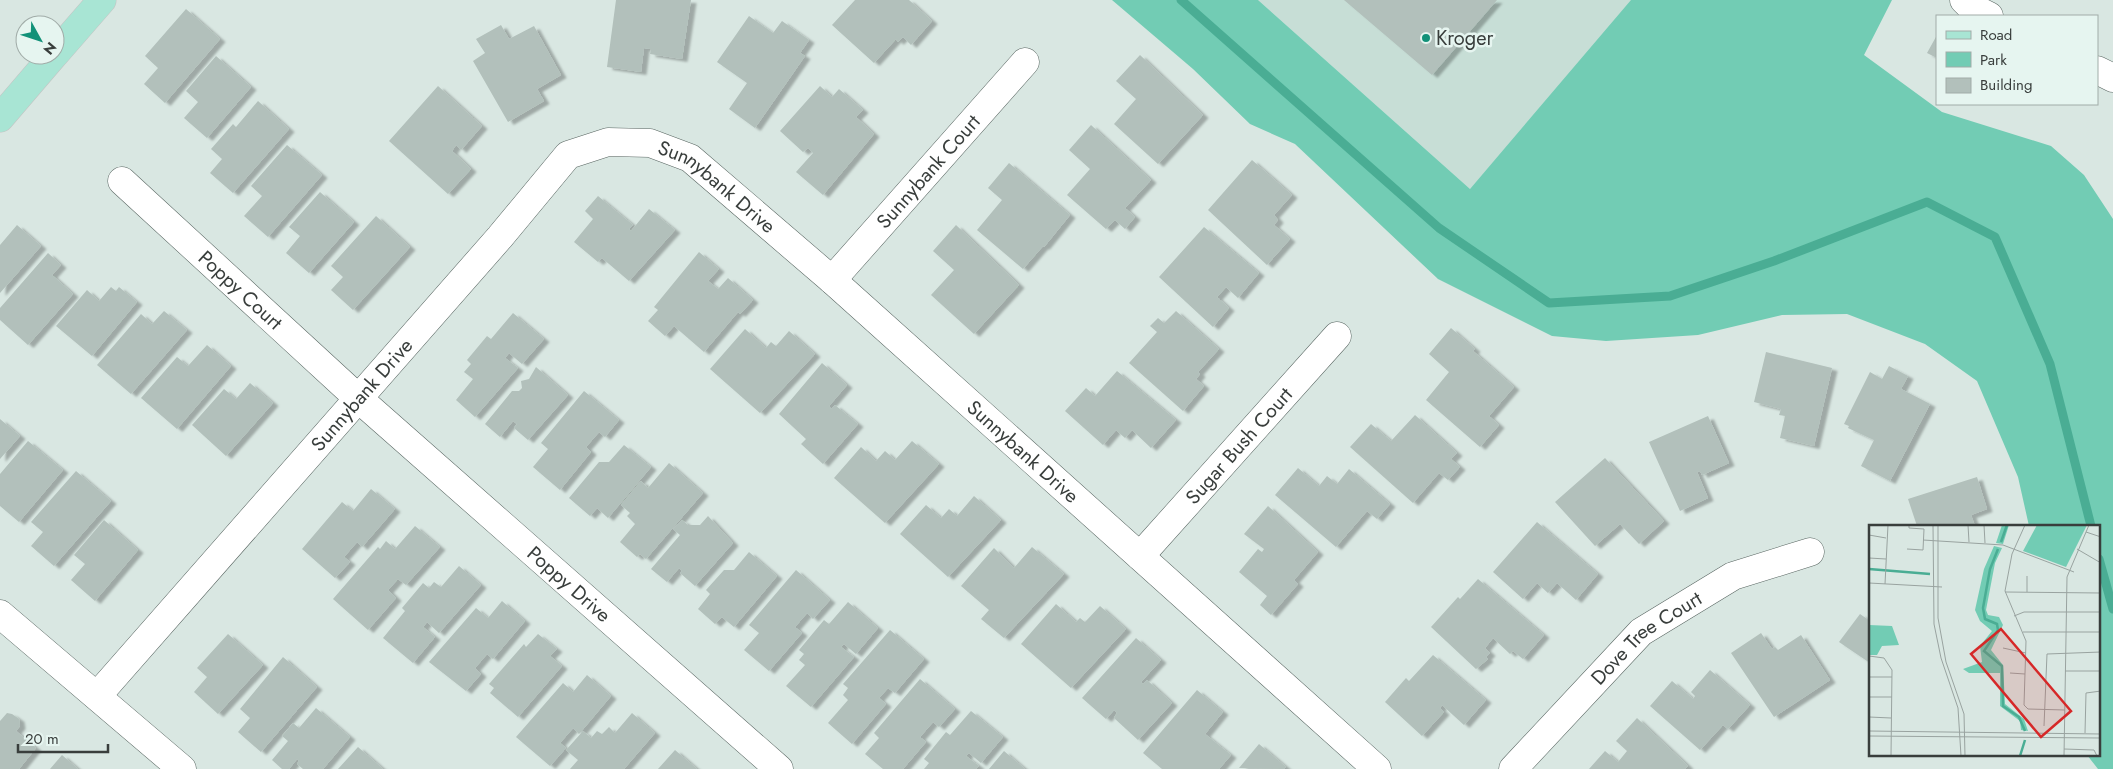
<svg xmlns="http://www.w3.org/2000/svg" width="2113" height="769" font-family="Jost,sans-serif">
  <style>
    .built { fill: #c7ded6 }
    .green { fill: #72ccb4 }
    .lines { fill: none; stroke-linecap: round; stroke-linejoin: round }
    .stream { stroke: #4aad94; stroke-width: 9 }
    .building { fill: #b2c0bb; filter: url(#shadow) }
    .minor-casing { stroke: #586561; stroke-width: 29 }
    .major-casing { stroke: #c4c5c4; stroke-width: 29 }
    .minor { stroke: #fff; stroke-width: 28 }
    .major { stroke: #a8e5d4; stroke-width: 28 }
    .poi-dot { fill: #119178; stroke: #e6f5f0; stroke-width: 2 }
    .labels { text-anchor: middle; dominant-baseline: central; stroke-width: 5; stroke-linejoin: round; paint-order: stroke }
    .poi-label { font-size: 20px; fill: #393e3c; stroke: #e6f5f0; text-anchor: start }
    .street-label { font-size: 20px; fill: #393e3c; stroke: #e6f5f0 }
    .inset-river { fill: none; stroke: #4aad94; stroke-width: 2.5 }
    .inset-road { fill: none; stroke: #99a3a0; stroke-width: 1 }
    .view { fill: #d62828; fill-opacity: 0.15; stroke: #d62828; stroke-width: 2.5 }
    .inset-edge { fill: none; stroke: #393e3c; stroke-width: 2.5 }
  </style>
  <defs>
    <filter id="shadow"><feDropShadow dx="5.5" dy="3" stdDeviation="1" flood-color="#0004"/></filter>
  </defs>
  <rect width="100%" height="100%" fill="#d9e7e2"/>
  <path class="built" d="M1258 0H1635L1470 189Z"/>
  <path class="green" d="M1112 0H1258L1470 189 1631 0H1892L1864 55 1942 112 2051 146 2084 175 2113 219V769H2098L2087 755H2099V526H2029L2018 477 1977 381 1925 344 1847 314 1782 315 1698 335 1606 341 1552 336 1438 279 1295 144 1250 124 1193 69Z"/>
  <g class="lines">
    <path class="stream" d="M1181 0 1439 228 1549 303 1670 296 1774 261 1927 202 1995 237 2050 364 2091 526
      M2099 559 2113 609"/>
  </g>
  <path class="building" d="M616 0H691L682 59 650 54 651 49 644 48 641 72 607 67Z
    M855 0H909L932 21 911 45 903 37 898 42 896 39 874 63 832 25Z
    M1344 0H1497L1432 75Z
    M186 9 220 39 165 103 144 84 158 68 145 56Z
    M749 16 773 33 782 21 809 40 800 53 805 56 755 128 729 109 747 83 717 62Z
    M501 25 509 39 534 26 561 75 537 89 544 101 508 122 473 61 485 53 476 39Z
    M1937 35V58L1927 53Z
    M1140 55 1203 115 1158 164 1114 124 1136 99 1116 81Z
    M216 56 251 87 207 138 184 118 198 102 186 91Z
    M438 86 482 126 461 150 456 145 452 151 471 169 448 194 389 141Z
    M820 86 832 97 839 89 863 110 856 117 874 134 823 195 796 172 813 153 808 148 803 152 780 131Z
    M258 101 289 129 233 193 210 173 222 159 211 149 233 124 236 127Z
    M1091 125 1151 180 1125 208 1135 217 1125 229 1115 220 1106 229 1067 195 1090 169 1069 150Z
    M287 145 322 175 268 237 244 216 262 196 251 186Z
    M1252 160 1292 195 1274 215 1278 220 1274 225 1290 239 1267 265 1208 210Z
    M1009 163 1070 215 1044 247 1043 246 1023 269 977 230 1002 200 988 188Z
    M320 192 354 222 309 273 286 253 300 236 289 227Z
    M598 196 633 225 629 229 631 231 649 209 675 230 629 281 602 258 598 262 574 242 593 219 585 211Z
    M376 216 410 247 353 310 331 290 343 277 331 266Z
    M17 225 41 246 0 293V245Z
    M956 225 1019 285 974 334 931 295 954 270 933 251Z
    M1204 227 1259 273 1238 298 1226 287 1217 297 1229 308 1213 327 1159 277Z
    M699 252 719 269 708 281 718 289 728 278 753 300 740 314 738 312 704 352 674 326 665 336 648 321 658 310 654 307Z
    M48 253 61 265 52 275 73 294 28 345 0 320V308Z
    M111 287 116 291 119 287 137 302 92 356 56 326 87 290 99 301Z
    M164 311 187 330 131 394 97 365 141 314 152 324Z
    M1176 311 1219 349 1198 372 1200 374 1196 379 1204 386 1183 411 1129 363 1157 332 1150 326 1158 318 1164 323Z
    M513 313 544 339 522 364 509 353 505 358 518 368 475 417 456 400 473 379 464 372 471 364 467 360 487 336 491 339Z
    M1451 328 1475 349 1473 351 1514 387 1489 416 1499 425 1480 447 1426 400 1449 372 1429 354Z
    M745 329 766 348 771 342 776 346 789 331 815 354 760 413 710 369Z
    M207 345 231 366 177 429 141 398 177 357 188 366Z
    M1766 352 1832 368 1814 446 1780 438 1785 416 1779 415 1781 409 1754 402Z
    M822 363 847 385 829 406 831 409 835 405 858 424 823 464 801 444 806 439 779 414Z
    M1889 366 1908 376 1901 389 1930 404 1890 481 1861 466 1874 440 1848 428 1849 426 1844 424 1870 372 1882 379Z
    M536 367 568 395 528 440 514 428 517 424 513 421 500 437 485 424 512 391H519L522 388 521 381 529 379Z
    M1117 371 1176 420 1151 448 1132 430 1125 438 1116 430 1103 445 1065 411 1086 388 1095 396Z
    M250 383 273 403 226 456 192 425 224 389 236 399Z
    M584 391 619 420 605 437 599 432 586 447 591 452 560 490 533 467 548 449 541 443Z
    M1415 415 1457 453 1451 459 1460 467 1448 480 1439 473 1413 503 1350 447 1371 424 1391 441Z
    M1708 416 1729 463 1702 475 1700 471 1697 472 1708 498 1680 511 1649 442Z
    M0 419 20 436 0 459Z
    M28 441 63 470 19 522 0 506V474Z
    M912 441 939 464 885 523 834 478 861 447 876 461 885 451 895 460Z
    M624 445 651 467 608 518 597 508 590 516 569 498 599 462H609Z
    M1605 458 1664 521 1639 544 1620 524 1595 546 1555 502Z
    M669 463 703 493 646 559 640 554 637 557 620 542 635 524 627 516 630 513 621 505 641 481 648 488Z
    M1298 468 1319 486 1327 476 1337 484 1349 469 1390 504 1377 519 1367 511 1336 547 1275 495Z
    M76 471 111 501 54 566 31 546 43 532 31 522Z
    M1977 477 1987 509 1971 515 1975 526H1917L1908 499Z
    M371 489 395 509 362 547 357 542 344 557 350 562 335 578 302 549 342 502 353 511Z
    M974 496 1001 520 948 577 900 534 926 505 941 518 949 509 957 516Z
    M1268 506 1318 552 1294 580 1298 584 1271 615 1260 605 1267 596 1239 572 1258 549 1262 552 1264 549 1244 534Z
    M708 516 733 543 695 586 680 573 682 571 679 568 667 582 651 569 680 535 673 529 682 520 688 525H700Z
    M104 520 138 550 95 601 71 580 85 564 74 555Z
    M1537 522 1598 574 1576 600 1557 583 1548 593 1537 583 1523 599 1493 572Z
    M415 526 440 547 406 585 398 579 388 590 396 598 368 630 333 599 378 547 380 549 386 541 395 549Z
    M1032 547 1064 574 1004 638 981 619 989 610 961 586 994 548 1014 568Z
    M749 552 777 576 734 627 722 617 715 624 698 609 710 594 706 590 724 570H734Z
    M459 566 481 585 439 633 427 622 423 627 435 637 413 663 383 638 405 611 402 608 423 583 429 588 434 582 441 587Z
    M796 570 830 600 813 619 807 613 795 627 802 633 769 671 744 650 759 633 749 625Z
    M1478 579 1544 635 1523 659 1513 651 1510 654 1493 638 1485 648 1490 653 1486 657 1488 659 1476 669 1431 627 1458 597 1460 599Z
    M502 601 525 621 493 659 487 654 475 668 481 674 466 691 429 662 476 608 488 618Z
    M848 602 878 628 856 654 844 644 841 647 854 657 811 707 786 686 805 665 799 660 804 654 799 650 824 620 829 624Z
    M1056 604 1076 622 1080 618 1085 622 1100 606 1126 629 1071 688 1021 644Z
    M1860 614 1870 621V663L1839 642Z
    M890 630 924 659 895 693 888 688 879 698 886 704 852 744 828 723 848 700 843 695 848 688 843 684Z
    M1761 633 1772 649 1775 647 1778 650 1801 635 1830 680 1774 717 1731 653Z
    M228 634 263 665 218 714 194 692 207 677 197 668Z
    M538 634 557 649 550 656 562 666 518 717 490 693 494 688 489 684 524 644 526 647Z
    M1136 638 1161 660 1141 682 1143 684 1147 680 1172 703 1138 740 1114 718 1117 713 1114 710 1106 719 1082 698Z
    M1433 655 1486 700 1464 725 1442 705 1440 708 1444 712 1422 736 1385 702 1406 678 1409 681Z
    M283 657 317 687 261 752 238 732 250 718 240 709Z
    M1710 670 1750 705 1728 729 1723 725 1700 750 1650 706 1672 681 1693 699 1695 696 1691 692Z
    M587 675 611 696 579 734 573 728 560 743 566 748 550 766 516 737 563 683 573 692Z
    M920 679 955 709 939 727 933 722 920 737 926 742 903 769H883L865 754 879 738 874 733Z
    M1197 690 1223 712 1205 734 1231 755 1219 769H1162L1143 753Z
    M316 708 350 737 323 769H303L297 764 299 761 297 759 289 769H282L272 760 288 741 282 736 293 723 299 728Z
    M971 711 1003 737 981 763 969 753 966 756 979 766 976 769H924L929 763 924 759 946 732 950 735Z
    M7 713 12 714 19 719 20 726 16 731 36 748 19 769H0V721Z
    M632 713 655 733 624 769H570L578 760 566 750 583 731 591 738 597 731 602 734 609 727 615 733Z
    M1637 718 1688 766 1685 769H1589L1605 751 1618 762 1627 751 1616 741Z
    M1259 744 1286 767 1284 769 1239 768Z
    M358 747 383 769H338Z
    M675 750 697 769H658Z
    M1004 751 1025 769H989Z
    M62 755 78 769H50Z"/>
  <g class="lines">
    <defs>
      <g id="minor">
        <path d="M1964 0 1971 7 1989 16"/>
        <path d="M2097 70 2113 78"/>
        <path id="s1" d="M122 181 359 399 779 769"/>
        <path id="s2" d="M832 280 1025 62"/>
        <path id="s3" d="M1140 556 1337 336"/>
        <path d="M0 614 182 769"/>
        <path id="s4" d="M97 696 500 237 568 155 608 142 650 143 690 158 832 280 1377 769"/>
        <path id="s5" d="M1513 769 1641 632 1733 576 1810 552"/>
      </g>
      <path id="major" d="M55 54 102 0
        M0 118 54 55"/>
    </defs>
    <use href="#minor" class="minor-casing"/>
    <use href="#major" class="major-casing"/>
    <use href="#minor" class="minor"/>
    <use href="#major" class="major"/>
  </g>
  <circle class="poi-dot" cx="1426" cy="38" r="5"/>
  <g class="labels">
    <g class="poi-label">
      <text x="1436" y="38">Kroger</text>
    </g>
    <g class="street-label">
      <text stroke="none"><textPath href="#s2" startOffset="145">Sunnybank Court</textPath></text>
      <text stroke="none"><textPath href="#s4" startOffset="882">Sunnybank Drive</textPath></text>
      <text stroke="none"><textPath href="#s1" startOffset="161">Poppy Court</textPath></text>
      <text stroke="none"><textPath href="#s4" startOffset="401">Sunnybank Drive</textPath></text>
      <text stroke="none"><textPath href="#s3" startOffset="148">Sugar Bush Court</textPath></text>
      <text stroke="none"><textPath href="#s4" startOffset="1288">Sunnybank Drive</textPath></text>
      <text stroke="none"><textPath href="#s1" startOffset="602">Poppy Drive</textPath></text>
      <text stroke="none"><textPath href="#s5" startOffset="188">Dove Tree Court</textPath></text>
    </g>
  </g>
  <g transform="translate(1869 525)">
    <rect width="231" height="231" fill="#d9e7e2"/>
    <path d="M133 0H140L134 19 127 18ZM168 0H218L197 42 154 26ZM125 21 133 23 126 38 117 85 119 90 130 92 134 100 122 125 134 140 136 179 155 194 159 206 152 205 151 196 131 181V148H100L94 144 113 137 111 121 123 106 111 96 106 85 115 44ZM0 100 23 101 30 120 13 121 8 130H0Z" fill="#72ccb4"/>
    <path class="inset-river" d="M132 17 138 0M129 24 121 44 114 83 116 94 128 99 129 105 115 126 133 141 134 181 150 192 156 206M0 44 61 49M151 231 156 215"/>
    <path class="inset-road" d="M64 0 65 99 72 133 89 183 92 231M69 0V93L77 137 95 189 96 231M99 0 100 17M115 0 116 18M156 0 143 29 136 66 157 116 155 180 159 184 196 185M217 7 232 12M0 10 17 13M54 15 134 20 205 47M38 24 54 25 55 4 40 3V0M208 24 232 38M0 33 17 34M0 58 73 62M16 59 19 0M136 67 232 68M158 67V51M145 91 155 87H232M154 107H232M134 123 157 128M0 131 15 133 23 145 22 231M196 146H232M141 148 156 149M0 152H23M0 172H23M0 192 22 193M175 201 178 129 232 127M0 206 232 209M216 208 217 168 232 166M0 211 232 213M195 224 225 225 228 231M195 231 198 52 220 0"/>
    <path class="view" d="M132 104 202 186 172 212 102 129Z"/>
    <rect width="231" height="231" class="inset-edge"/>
  </g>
  <rect x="1936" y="15" width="162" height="90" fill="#e6f5f0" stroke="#a1aca8"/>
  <rect x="1946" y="31" width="25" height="8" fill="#a8e5d4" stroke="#a1aca8"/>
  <text x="1980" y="40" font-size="15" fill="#393e3c">Road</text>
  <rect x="1946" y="52" width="25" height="15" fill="#72ccb4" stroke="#a1aca8"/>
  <text x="1980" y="65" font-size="15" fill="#393e3c">Park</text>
  <rect x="1946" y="78" width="25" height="15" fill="#b2c0bb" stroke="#a1aca8"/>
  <text x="1980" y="90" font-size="15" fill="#393e3c">Building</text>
  <g transform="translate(40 40) rotate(130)"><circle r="24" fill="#e6f5f0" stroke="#a1aca8"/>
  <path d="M0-4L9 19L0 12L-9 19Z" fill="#119178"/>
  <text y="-8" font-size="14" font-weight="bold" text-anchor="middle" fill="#393e3c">N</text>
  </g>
  <path d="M18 744v8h90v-8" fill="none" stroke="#393e3c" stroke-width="2.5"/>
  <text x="25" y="744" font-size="15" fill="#393e3c" stroke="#e6f5f0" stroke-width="4" paint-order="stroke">20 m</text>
</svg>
